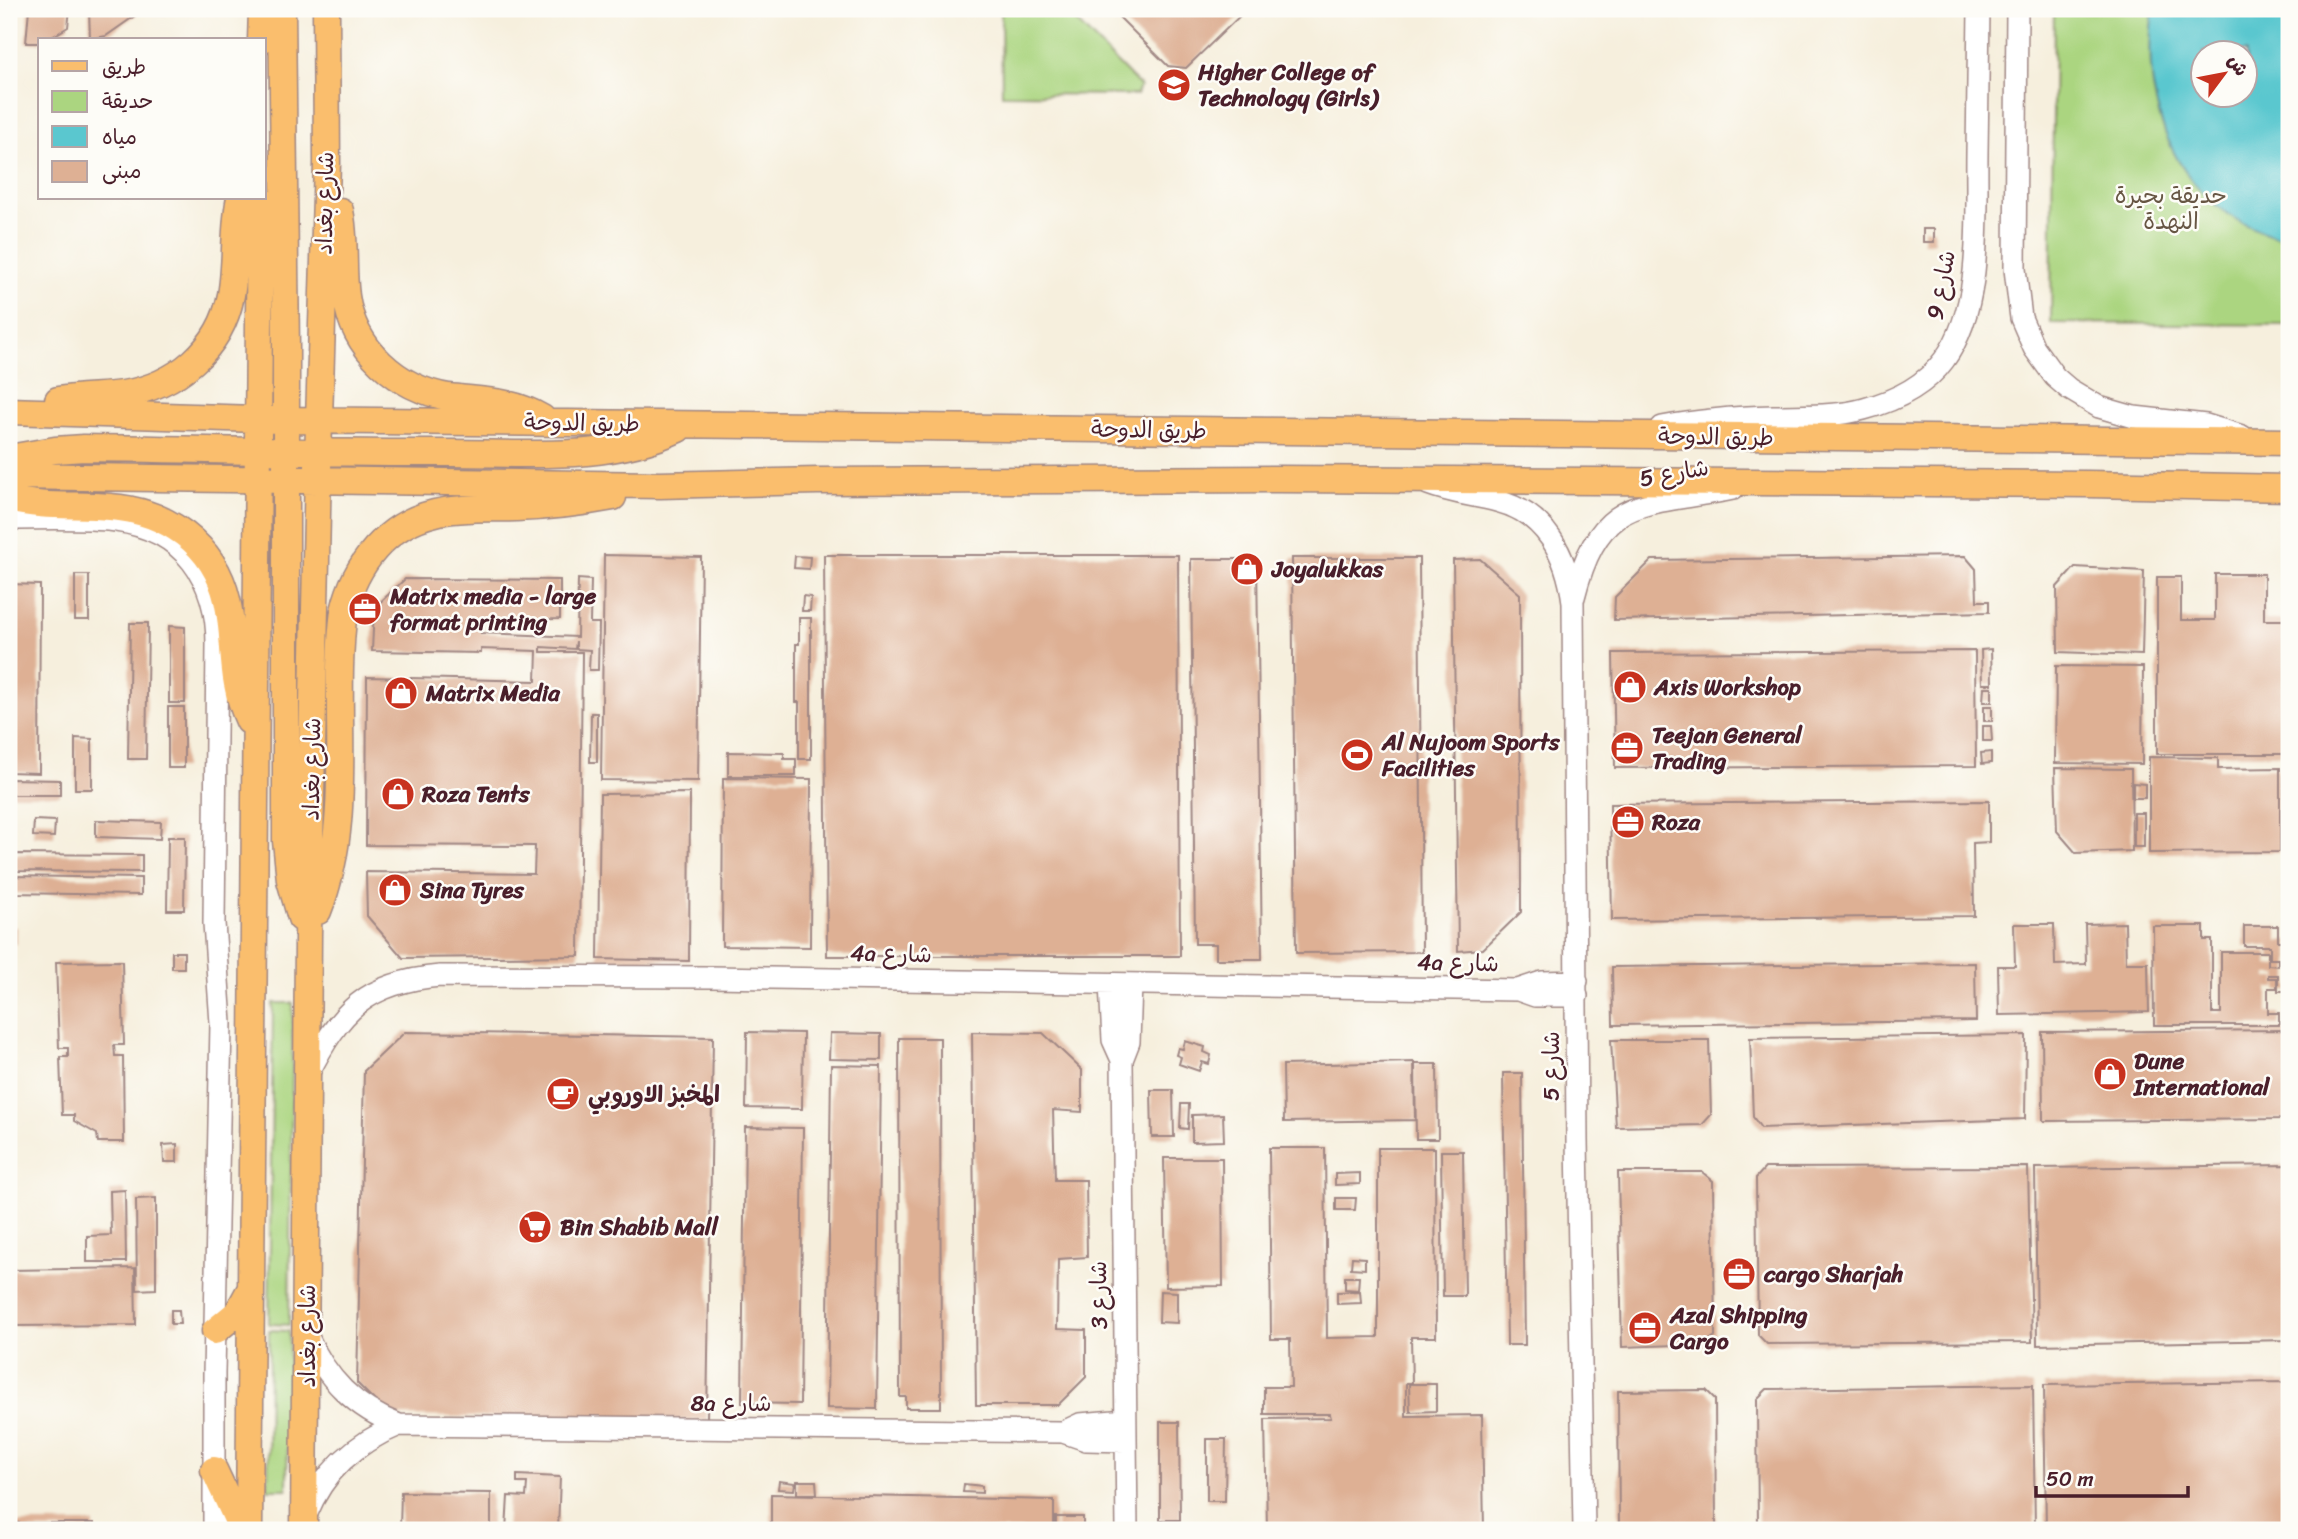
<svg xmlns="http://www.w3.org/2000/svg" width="2298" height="1539" font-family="Sriracha,'Playpen Sans Arabic',sans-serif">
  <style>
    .green { fill: #abd580; stroke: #7a7a56; stroke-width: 2; fill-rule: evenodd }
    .water { fill: #5ac7cf; stroke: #52737d; stroke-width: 2; fill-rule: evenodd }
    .building { fill: #deb094 }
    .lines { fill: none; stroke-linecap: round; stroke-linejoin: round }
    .minor-casing { stroke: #a08784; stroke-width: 24 }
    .major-casing { stroke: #a08784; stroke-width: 29 }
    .minor { stroke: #fff; stroke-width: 21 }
    .major { stroke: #fabe6d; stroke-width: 26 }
    .labels { text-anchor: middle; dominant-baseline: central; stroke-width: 5; stroke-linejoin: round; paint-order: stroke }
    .poi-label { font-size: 23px; font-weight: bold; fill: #4a1f2b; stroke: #fdfcf7; text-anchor: start }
    .park-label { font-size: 23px; fill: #675644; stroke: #fdfcf7 }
    .street-label { font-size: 23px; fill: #4a1f2b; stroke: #fdfcf7 }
  </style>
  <rect width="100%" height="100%" fill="#fdfcf7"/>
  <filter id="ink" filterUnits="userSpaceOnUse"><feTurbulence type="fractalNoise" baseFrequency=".0143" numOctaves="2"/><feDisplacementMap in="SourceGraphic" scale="14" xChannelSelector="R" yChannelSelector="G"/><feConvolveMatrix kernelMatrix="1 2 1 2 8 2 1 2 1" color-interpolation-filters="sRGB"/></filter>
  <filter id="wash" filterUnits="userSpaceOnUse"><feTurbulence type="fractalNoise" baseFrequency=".00686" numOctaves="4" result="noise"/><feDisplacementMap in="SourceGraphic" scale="28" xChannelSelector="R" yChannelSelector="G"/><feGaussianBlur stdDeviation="1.57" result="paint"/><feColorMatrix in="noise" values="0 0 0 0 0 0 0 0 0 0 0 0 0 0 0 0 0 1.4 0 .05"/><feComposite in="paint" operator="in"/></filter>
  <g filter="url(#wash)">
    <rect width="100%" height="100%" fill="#f6efdd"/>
    <path class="green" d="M1001 9H1064L1140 86 1137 95 1002 94Z
      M2054 9H2289V325L2051 323ZM2204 52H2246V94H2204Z
      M273 1003H293L289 1325 269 1324Z
      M269 1330 289 1331 287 1489H268Z"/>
    <path class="water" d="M2153 9H2289V239C2179 217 2139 110 2153 9ZM2204 52H2246V94H2204Z"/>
    <g id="blocks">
      <path class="building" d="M29 9H70L68 27 47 40H40V43H26Z
        M89 9H136V15L106 36 90 39Z
        M1111 9H1247L1186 68 1168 66Z
        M1923 229H1934V242H1923Z
        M604 555 701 557 698 781 601 780Z
        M824 555H1178L1180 956H827Z
        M795 556 810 557 809 569 794 568Z
        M1965 556 1976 569 1977 601H1989V612L1614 620 1615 597 1652 560Z
        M1292 558H1419L1422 952 1296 953Z
        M1191 559H1257L1262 959H1216V944H1195Z
        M1480 559 1520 594 1521 912 1483 949 1458 951 1453 560Z
        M2075 567 2144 571 2142 655 2058 652 2057 587Z
        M2215 574H2264V620H2289V754H2157V577H2181V620H2215Z
        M75 575H89V620H75Z
        M405 579 560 580V619L482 620 481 633 577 637 578 579 591 580 590 623H599L598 670H589L590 650 576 649V641L575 649 541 647V652H582L579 956 403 958 367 916 366 872 534 874 535 846 366 845 367 677 536 681 537 651 481 649V653L372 651 374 608Z
        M9 584 40 585 39 773 9 772Z
        M803 596 811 597 810 611H802Z
        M799 618H811V759H799V702H796V644H799Z
        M130 623H148L146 759H128Z
        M169 626 185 627V703H169Z
        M1991 649 1992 684H1982L1981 650Z
        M1975 651 1976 766 1615 768 1613 653Z
        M2056 666 2143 667 2142 764 2055 763Z
        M1984 687H1992V702H1983Z
        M1984 706H1992V721H1984Z
        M168 707H184V768H168Z
        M591 713H597V762H590Z
        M1983 726H1991L1992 741H1983Z
        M75 738 92 739V789H75Z
        M728 752 784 753V759H796V776H728Z
        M1991 752V763L1982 764 1981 753Z
        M2149 757 2218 758V769L2280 768V852L2149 853Z
        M2285 758H2289V786H2284Z
        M2055 768 2131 769 2132 851 2076 853 2057 831Z
        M723 778 811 779 810 947 722 946Z
        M9 779 60 780V795H9Z
        M2133 783 2145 784V798H2133Z
        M2284 789H2289V816H2284Z
        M690 793 689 961 598 959 600 794Z
        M1989 801V842L1973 843 1974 916 1612 920 1610 804Z
        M2134 813H2144V847H2134Z
        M34 820 55 821 54 837 33 836Z
        M96 820 161 822 160 839 96 837Z
        M168 837H185L184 910H167Z
        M9 854 142 855V872L9 871Z
        M9 876 141 878V895L9 893Z
        M2125 923 2126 963H2148L2149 1012 1999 1015 1998 966H2015L2014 924H2054L2055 965 2086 964 2085 924Z
        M2153 926H2204V940H2212V1013H2221V952H2268V965L2278 966V959H2270V946H2244V926H2278V941H2289V991H2278V975H2268V978H2277V988H2268V1013H2279V1025H2154Z
        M9 927H17L16 944H9Z
        M172 952H184V968H172Z
        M122 961 124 1045H114L115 1056H123L124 1142H98L97 1134 74 1121V1115H62L60 1057H68V1048H59L56 962Z
        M1975 963 1976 1021 1613 1025 1612 967Z
        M2289 1030V1119L2043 1121 2042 1032Z
        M405 1032 713 1037 707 1420 390 1416 357 1383 364 1071Z
        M747 1032 803 1033 802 1109 746 1108Z
        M972 1032 1043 1033 1082 1070V1112L1053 1110 1055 1180H1086L1087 1257 1058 1259 1057 1329 1086 1330V1377L1058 1405H976Z
        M830 1033 881 1034V1060L829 1059Z
        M2026 1035 2025 1119 1761 1128 1753 1117 1750 1038Z
        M899 1038H940L941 1408H906V1397H900Z
        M1611 1040H1709L1711 1115 1702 1125 1616 1127Z
        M1185 1041 1205 1047 1204 1052 1211 1055 1209 1064 1202 1062 1199 1071 1179 1064 1181 1057 1176 1055 1178 1048 1183 1049Z
        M1414 1062 1415 1120 1284 1122 1283 1065Z
        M1415 1064H1437L1438 1139H1416Z
        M831 1065 881 1066 877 1409 827 1408Z
        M1503 1073H1522L1525 1345H1507Z
        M1151 1090H1173L1174 1137H1152Z
        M1181 1104H1189L1188 1129 1180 1128Z
        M1223 1114 1224 1141 1192 1142V1115Z
        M745 1127 803 1128 800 1404 742 1403Z
        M177 1144V1162H164L163 1145Z
        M1269 1148H1325L1327 1338 1378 1337V1148H1435L1436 1337H1411L1412 1383H1406V1416L1482 1415 1484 1530H1267L1265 1419 1331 1418 1330 1414H1264V1387H1291L1290 1339H1271Z
        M1441 1151H1463L1465 1296H1443Z
        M1164 1158H1222L1223 1286 1166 1287Z
        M2289 1165V1340L2037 1345 2035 1168Z
        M2028 1167 2032 1342 1767 1344 1758 1335 1756 1178 1765 1168Z
        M1618 1172H1702L1713 1181 1715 1336 1704 1344 1622 1347Z
        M1360 1173V1184L1335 1185V1174Z
        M125 1190 126 1262H87V1236L111 1235 110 1191Z
        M156 1198V1289L137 1290 136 1199Z
        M1336 1198H1356L1355 1210H1336Z
        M1352 1257 1365 1258V1269L1351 1268Z
        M135 1268 136 1325 9 1326V1270Z
        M1345 1277H1359L1358 1290 1345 1289Z
        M1160 1291 1177 1292V1323L1159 1322Z
        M1360 1291 1361 1303 1337 1304V1292Z
        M171 1310H179L180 1324H171Z
        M2289 1382V1530H2046L2044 1385Z
        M1409 1384H1436V1411L1410 1412Z
        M2033 1385 2035 1530H1758L1757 1399 1767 1389Z
        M1706 1390 1715 1399 1716 1530H1619L1618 1391Z
        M1160 1422H1179L1180 1520H1160Z
        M1207 1439H1226L1225 1501H1207Z
        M517 1475 560 1477 558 1530H506L508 1496 526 1497 527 1483H517Z
        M779 1481 795 1483 794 1490 778 1489Z
        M797 1481H816L817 1494H797Z
        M964 1484 982 1486V1493L963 1492Z
        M401 1492 491 1493V1530H400Z
        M771 1494 1054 1500V1530H771Z
        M1056 1517H1083V1530H1056Z
        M9 1523H94V1530H9Z"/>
    </g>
  </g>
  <g filter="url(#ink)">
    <use href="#blocks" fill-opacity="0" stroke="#a08784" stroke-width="2"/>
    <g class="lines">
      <defs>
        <path id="minor" d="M2017 9 2015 269 2021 318 2034 348 2055 377 2069 389 2099 407 2134 417 2206 425 2242 436
          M1662 427C1699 420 1736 417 1773 416 1803 415 1835 417 1864 409 1894 401 1925 386 1944 360 1984 306 1976 217 1977 153 1978 105 1978 57 1979 9
          M1428 484C1451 493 1473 495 1497 501 1546 513 1567 556 1573 602L1577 1140 1584 1530
          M9 519C44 519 81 517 116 521 184 530 217 579 217 644L214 923 221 1023 214 1374V1530
          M1574 597C1600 492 1644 507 1733 489
          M1110 984 1113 1040 1122 1060 1127 1530
          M1518 990 1542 982 1577 981
          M1122 1060 1129 1042 1131 984
          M308 1074C340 1011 366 982 440 976L711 977 1518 990 1535 996H1577
          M307 1335C326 1379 355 1408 399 1425L1063 1432 1086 1440 1125 1441
          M1063 1432 1080 1424 1125 1420
          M306 1515C324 1471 355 1443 399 1425"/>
        <path id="major" d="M282 9 286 348V841L290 880 301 918
          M261 40 262 9
          M340 211C346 239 342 268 346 296 353 349 398 389 449 397 482 401 512 400 542 418
          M58 400C79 396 101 397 123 394 176 386 221 349 231 295 237 263 233 230 240 198
          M9 411 286 420 2289 442
          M9 458 55 450 84 448C207 449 329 454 452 453 528 453 607 462 678 429
          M9 476 660 485 817 481 1278 479 2088 484 2289 488
          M9 499C42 508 76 504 110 507 166 511 214 544 227 600 237 644 228 676 249 721
          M318 911C356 816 331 709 344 611 355 564 387 524 435 513 461 507 489 509 516 508 548 507 581 503 613 497
          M215 1331 238 1312 251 1288
          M214 1470 242 1530
          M249 1530 260 198
          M304 1530 308 936 319 420 327 163 326 9"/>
      </defs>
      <use href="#minor" class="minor-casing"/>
      <use href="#major" class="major-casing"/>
      <use href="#minor" class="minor"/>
      <use href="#major" class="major"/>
    </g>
  </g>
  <defs>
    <symbol id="university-disc" viewBox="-11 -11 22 22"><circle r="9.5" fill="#c8321e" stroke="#fdfcf7"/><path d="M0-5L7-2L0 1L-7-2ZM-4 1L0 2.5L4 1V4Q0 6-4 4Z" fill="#fff"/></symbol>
    <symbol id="shop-disc" viewBox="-11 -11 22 22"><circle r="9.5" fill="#c8321e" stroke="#fdfcf7"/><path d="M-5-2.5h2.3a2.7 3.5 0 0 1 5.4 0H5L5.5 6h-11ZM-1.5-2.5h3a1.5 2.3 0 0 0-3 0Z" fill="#fff"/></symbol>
    <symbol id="office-disc" viewBox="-11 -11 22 22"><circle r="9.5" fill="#c8321e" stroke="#fdfcf7"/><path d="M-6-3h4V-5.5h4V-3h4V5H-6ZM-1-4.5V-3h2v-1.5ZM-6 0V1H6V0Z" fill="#fff"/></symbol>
    <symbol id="stadium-disc" viewBox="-11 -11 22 22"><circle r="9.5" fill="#c8321e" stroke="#fdfcf7"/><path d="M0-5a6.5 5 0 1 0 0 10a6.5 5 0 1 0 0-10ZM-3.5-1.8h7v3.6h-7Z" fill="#fff"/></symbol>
    <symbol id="cafe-disc" viewBox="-11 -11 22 22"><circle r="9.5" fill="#c8321e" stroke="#fdfcf7"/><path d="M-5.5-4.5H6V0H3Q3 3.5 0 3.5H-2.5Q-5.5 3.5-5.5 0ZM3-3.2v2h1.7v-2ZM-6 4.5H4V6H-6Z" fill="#fff"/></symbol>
    <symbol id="supermarket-disc" viewBox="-11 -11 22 22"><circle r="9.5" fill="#c8321e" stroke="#fdfcf7"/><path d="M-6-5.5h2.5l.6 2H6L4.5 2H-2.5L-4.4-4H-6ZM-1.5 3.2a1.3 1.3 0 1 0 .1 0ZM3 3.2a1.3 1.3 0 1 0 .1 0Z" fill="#fff"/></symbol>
  </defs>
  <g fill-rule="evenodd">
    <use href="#university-disc" x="1155" y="66" width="38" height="38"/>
    <use href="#shop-disc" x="1228" y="550" width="38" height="38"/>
    <use href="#office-disc" x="346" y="590" width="38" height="38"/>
    <use href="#shop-disc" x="1611" y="668" width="38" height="38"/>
    <use href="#shop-disc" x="382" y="674" width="38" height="38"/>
    <use href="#office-disc" x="1608" y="729" width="38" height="38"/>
    <use href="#stadium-disc" x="1338" y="736" width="38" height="38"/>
    <use href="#shop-disc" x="379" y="775" width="38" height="38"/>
    <use href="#office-disc" x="1609" y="803" width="38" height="38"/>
    <use href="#shop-disc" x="376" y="871" width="38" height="38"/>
    <use href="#shop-disc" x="2091" y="1055" width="38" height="38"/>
    <use href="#cafe-disc" x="544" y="1075" width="38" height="38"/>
    <use href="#supermarket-disc" x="516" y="1208" width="38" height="38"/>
    <use href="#office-disc" x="1720" y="1255" width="38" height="38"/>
    <use href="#office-disc" x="1626" y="1309" width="38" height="38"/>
  </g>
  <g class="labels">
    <g class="poi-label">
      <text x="1198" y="72">Higher College of<tspan x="1198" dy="26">Technology (Girls)</tspan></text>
      <text x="1272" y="569">Joyalukkas</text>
      <text x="390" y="596">Matrix media - large<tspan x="390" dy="26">format printing</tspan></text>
      <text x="1654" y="687">Axis Workshop</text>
      <text x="426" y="693">Matrix Media</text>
      <text x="1652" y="735">Teejan General<tspan x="1652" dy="26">Trading</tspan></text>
      <text x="1382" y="742">Al Nujoom Sports<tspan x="1382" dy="26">Facilities</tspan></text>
      <text x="422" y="794">Roza Tents</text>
      <text x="1652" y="822">Roza</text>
      <text x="420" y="890">Sina Tyres</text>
      <text x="2134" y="1061">Dune<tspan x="2134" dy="26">International</tspan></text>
      <text x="588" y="1094">المخبز الاوروبي</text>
      <text x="560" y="1227">Bin Shabib Mall</text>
      <text x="1764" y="1274">cargo Sharjah</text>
      <text x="1670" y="1315">Azal Shipping<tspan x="1670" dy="26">Cargo</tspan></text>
    </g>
    <g class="park-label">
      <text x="2171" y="195">حديقة بحيرة<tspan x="2171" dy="26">النهدة</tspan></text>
    </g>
    <g class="street-label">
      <text transform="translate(325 203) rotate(-89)">شارع بغداد</text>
      <text transform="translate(1941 285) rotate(-79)">شارع 9</text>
      <text transform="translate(582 423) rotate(1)">طريق الدوحة</text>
      <text transform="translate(1149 430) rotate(1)">طريق الدوحة</text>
      <text transform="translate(1716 437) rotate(1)">طريق الدوحة</text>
      <text transform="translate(1674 473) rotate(-10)">شارع 5</text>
      <text transform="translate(312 769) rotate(-89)">شارع بغداد</text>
      <text transform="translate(891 954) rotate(1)">4a شارع</text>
      <text transform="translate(1458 963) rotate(1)">4a شارع</text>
      <text transform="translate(1551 1066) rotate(-90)">شارع 5</text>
      <text transform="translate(1099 1295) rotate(-91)">شارع 3</text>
      <text transform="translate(307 1336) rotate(-90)">شارع بغداد</text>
      <text x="731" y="1403">8a شارع</text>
    </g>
  </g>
  <rect width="2298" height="1539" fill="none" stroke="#fdfcf7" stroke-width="35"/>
  <rect x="38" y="38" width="228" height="161" fill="#fdfcf7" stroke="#b5a4a5" stroke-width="2"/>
  <rect x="52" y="61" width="35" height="10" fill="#fabe6d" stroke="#b5a4a5" stroke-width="2"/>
  <text x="102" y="74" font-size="21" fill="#4a1f2b">طريق</text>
  <rect x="52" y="91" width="35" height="21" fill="#abd580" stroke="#b5a4a5" stroke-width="2"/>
  <text x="102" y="108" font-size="21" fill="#4a1f2b">حديقة</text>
  <rect x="52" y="126" width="35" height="21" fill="#5ac7cf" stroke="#b5a4a5" stroke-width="2"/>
  <text x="102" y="144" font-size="21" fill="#4a1f2b">مياه</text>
  <rect x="52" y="161" width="35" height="21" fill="#deb094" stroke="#b5a4a5" stroke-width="2"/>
  <text x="102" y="178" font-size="21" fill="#4a1f2b">مبنى</text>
  <g transform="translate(2224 74) rotate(58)"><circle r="33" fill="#fdfcf7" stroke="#b5a4a5" stroke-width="2"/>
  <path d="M0-5L12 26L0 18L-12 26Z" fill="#c8321e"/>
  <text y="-10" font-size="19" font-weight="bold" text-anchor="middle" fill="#4a1f2b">ش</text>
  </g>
  <path d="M2036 1486v10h152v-10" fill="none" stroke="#4a1f2b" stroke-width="3.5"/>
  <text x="2046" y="1486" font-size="21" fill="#4a1f2b" stroke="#fdfcf7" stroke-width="5" paint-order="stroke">50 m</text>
</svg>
